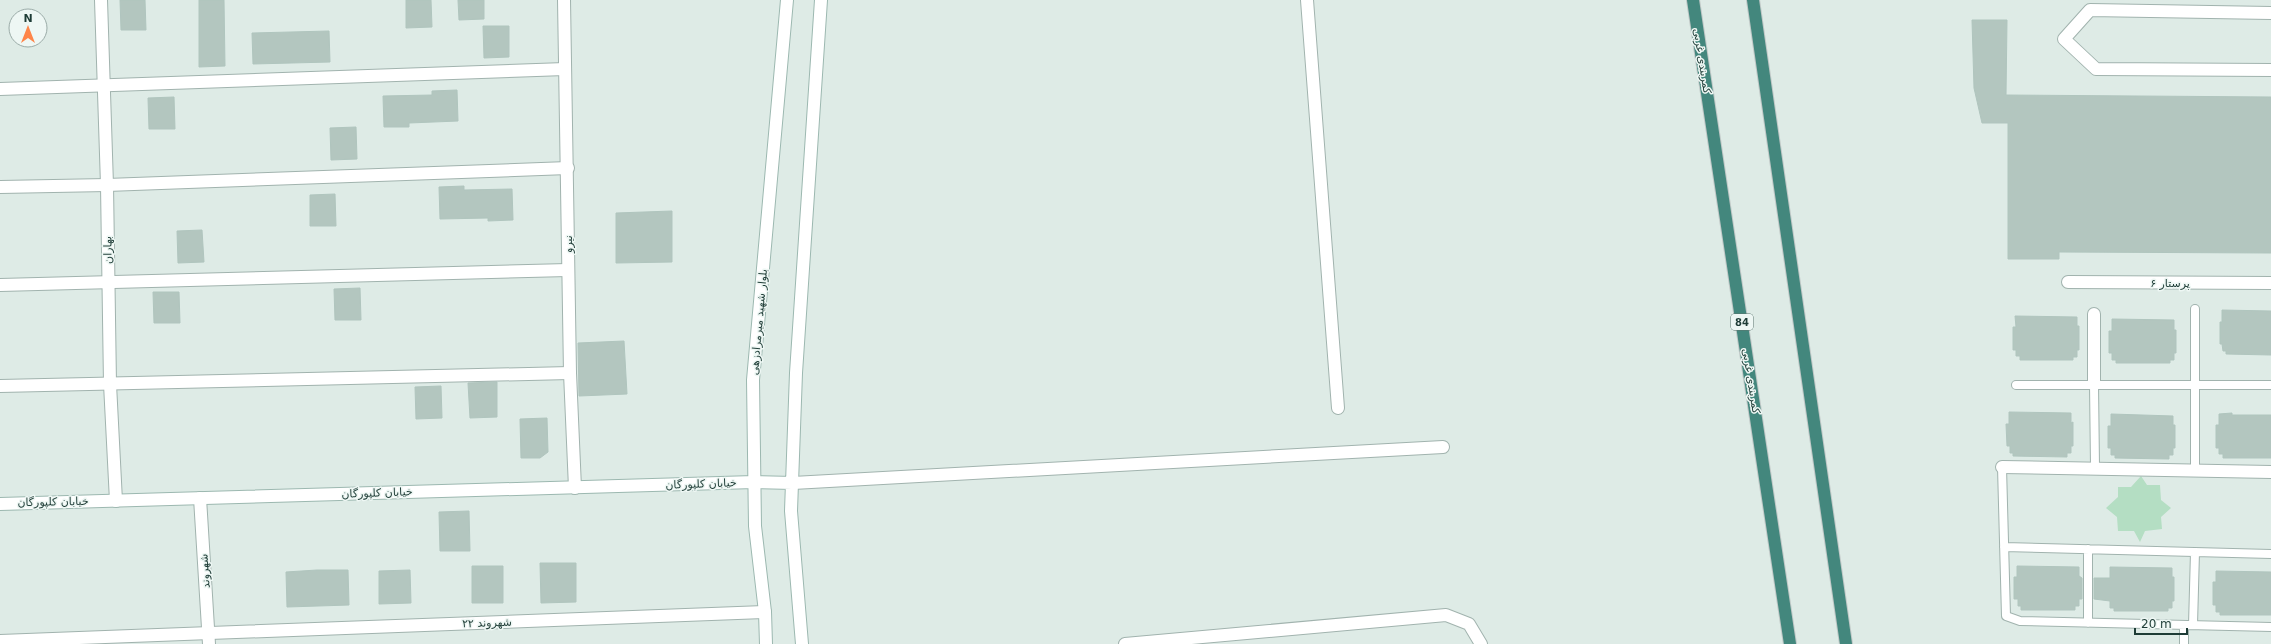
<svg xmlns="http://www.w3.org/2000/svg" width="2271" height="644" font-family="'DejaVu Sans','Noto Naskh Arabic',sans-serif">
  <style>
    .green { fill: #b4dec3 }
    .building { fill: #b3c6bf; stroke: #b0c5be }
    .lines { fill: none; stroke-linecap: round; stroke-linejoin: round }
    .service-casing { stroke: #a1b3ae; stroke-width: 10 }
    .minor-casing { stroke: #a1b3ae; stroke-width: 14 }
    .tertiary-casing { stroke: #a1b3ae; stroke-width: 14 }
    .secondary-casing { stroke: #9cb8b0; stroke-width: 14 }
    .trunk-casing { stroke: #c0c8c7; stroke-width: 14 }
    .service { stroke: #fff; stroke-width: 8 }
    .minor { stroke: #fff; stroke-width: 12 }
    .tertiary { stroke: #fff; stroke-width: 12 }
    .secondary { stroke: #fff; stroke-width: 12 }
    .trunk { stroke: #43877d; stroke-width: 12 }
    .labels { text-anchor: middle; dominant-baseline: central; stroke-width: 3; stroke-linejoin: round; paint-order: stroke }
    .shield { fill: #eef7f4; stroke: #5c746f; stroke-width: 1 }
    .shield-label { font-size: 10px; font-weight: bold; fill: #1e3c36 }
    .street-label { font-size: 11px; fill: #1e3c36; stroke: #eef7f4 }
  </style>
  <rect width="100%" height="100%" fill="#deebe6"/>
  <path class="green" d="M2141 476 2147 485H2160L2161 500 2171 508 2161 517 2162 529 2145 531 2140 542 2134 531H2118L2117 517 2106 508 2118 497V487H2131Z"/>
  <path class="building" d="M120 0H145L146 30H121Z
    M199 0H224L225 66 199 67Z
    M406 0H431L432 27 406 28Z
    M458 0H484V19L459 20Z
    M1972 20H2007L2006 95 2271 97V253L2059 252V259H2008V123H1982L1974 88Z
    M483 26H509V57L484 58Z
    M329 31 330 62 253 64 252 33Z
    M457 90 458 121 409 123V127H384L383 96 432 95V91Z
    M174 97 175 129H149L148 98Z
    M356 127 357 159 331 160 330 128Z
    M464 186V190L512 189 513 220 488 221V218L440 219 439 187Z
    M335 194 336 226H310V195Z
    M672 211V262L616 263V213Z
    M202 230 204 262 178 263 177 231Z
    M360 288 361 320H335L334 289Z
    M153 292H179L180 323H154Z
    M2222 310 2271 311V355L2226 354V351H2223L2222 344H2220V322H2222Z
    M2015 316 2077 317V326H2079V350H2077V357H2073V360H2020V356H2016V350H2013V327H2016Z
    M2112 319 2174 320V330H2176V353H2174V360H2170V363H2116V360H2112V353H2109V331H2112Z
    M624 341 627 394 579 396 578 343Z
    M497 382V417L470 418 468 383Z
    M441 386 442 418 416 419 415 387Z
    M2009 412 2071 413V423L2073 422V446H2071V453H2067V457L2013 456V453H2010V446H2007L2006 424H2009Z
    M2232 413V415H2271V458H2223V454H2219V448H2216V425H2219V414Z
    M2111 414 2173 416V425H2175V448H2173V455H2169V459L2115 458V455H2111V448H2108V426H2111Z
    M547 418 548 452 540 458H521L520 419Z
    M469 511 470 551H440L439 512Z
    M540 563H576V602L541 603Z
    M472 566H503V603H472Z
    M2017 566 2079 567V576L2082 578V599H2079V606H2075V610H2021V606H2018V599H2014V577H2017Z
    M2110 567 2172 568V577H2174V601H2172V608H2168V611H2114V608H2110V601L2094 599V578H2110Z
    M317 570H348L349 605 287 607 286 572Z
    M410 570 411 603 379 604V571Z
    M2216 571 2271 572V615H2220V612H2216V605H2213V582H2216Z"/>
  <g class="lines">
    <defs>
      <path id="service" d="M2195 309V470
        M2094 384 2095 467
        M2016 385H2271
        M2002 467 2006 616 2020 621 2271 627
        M2004 547 2271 554
        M2088 623V549
        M2193 625 2195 552
        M2184 644V625"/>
      <path id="minor" d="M1307 0 1338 408
        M2271 13 2090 10 2064 39 2096 69 2271 70
        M0 89 565 69
        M0 187 107 185 568 168
        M2068 282 2271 283
        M0 285 568 270
        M2094 384V314
        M0 386 570 373
        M2002 467 2271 472
        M793 483 1443 447
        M0 641 765 612
        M1125 644 1446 615 1469 624 1481 644"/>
      <path id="tertiary" d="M101 0 107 185 110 384 116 501
        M564 0 570 373 575 488
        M200 498 209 644"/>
      <path id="secondary" d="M0 504 754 482 793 483
        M766 644 765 612 755 526 753 380 787 0
        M802 644 791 511 796 373 821 0"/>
      <path id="trunk" d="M1693 0 1790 644
        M1753 0 1846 644"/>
    </defs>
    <use href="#service" class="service-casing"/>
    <use href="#minor" class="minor-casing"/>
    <use href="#tertiary" class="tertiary-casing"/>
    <use href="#secondary" class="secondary-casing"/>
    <use href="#trunk" class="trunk-casing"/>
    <use href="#service" class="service"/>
    <use href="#minor" class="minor"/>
    <use href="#tertiary" class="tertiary"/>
    <use href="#secondary" class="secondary"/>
    <use href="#trunk" class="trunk"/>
  </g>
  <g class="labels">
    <rect class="shield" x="1731" y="314" width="22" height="16" rx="3"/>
    <g class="shield-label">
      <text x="1742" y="322">84</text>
    </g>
    <g class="street-label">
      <text transform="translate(1702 61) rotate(81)">کمربندی غربی</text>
      <text transform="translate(568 244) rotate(-90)">نیرو</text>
      <text transform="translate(108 250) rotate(-91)">بهاران</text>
      <text x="2170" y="283">پرستار ۶</text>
      <text transform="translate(759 322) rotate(-85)">بلوار شهید میرمرادزهی</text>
      <text transform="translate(1751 381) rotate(81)">کمربندی غربی</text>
      <text transform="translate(701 484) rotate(-2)">خیابان کلپورگان</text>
      <text transform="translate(377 493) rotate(-2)">خیابان کلپورگان</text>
      <text transform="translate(53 502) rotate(-1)">خیابان کلپورگان</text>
      <text transform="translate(205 571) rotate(-94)">شهروند</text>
      <text transform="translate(487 623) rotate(-2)">شهروند ۲۲</text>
    </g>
  </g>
  <g transform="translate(28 28)"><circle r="19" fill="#eef7f4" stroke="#9baca8"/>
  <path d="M0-3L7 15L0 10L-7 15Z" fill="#fe8549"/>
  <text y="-6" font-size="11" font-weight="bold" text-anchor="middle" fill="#1e3c36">N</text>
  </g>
  <path d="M2135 628v6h52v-6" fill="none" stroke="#1e3c36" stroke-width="2"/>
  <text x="2141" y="628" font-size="12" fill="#1e3c36" stroke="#eef7f4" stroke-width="3" paint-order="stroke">20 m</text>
</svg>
